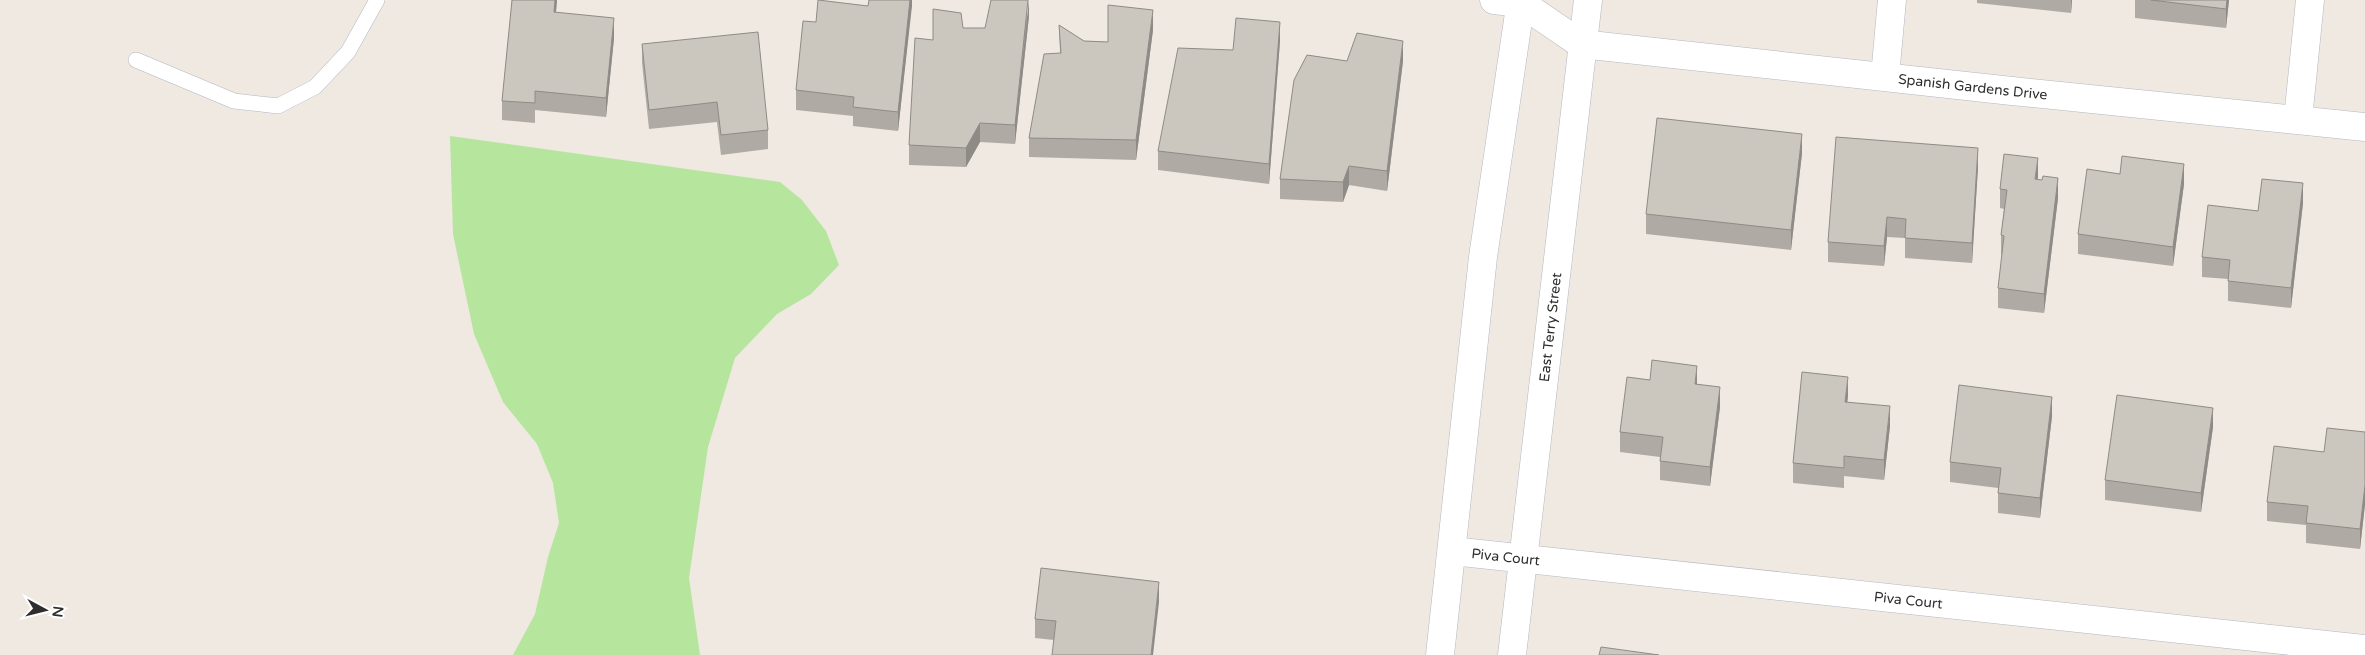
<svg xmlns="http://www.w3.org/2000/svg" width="2365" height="655" font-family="'Varela Round',sans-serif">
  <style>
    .green { fill: #b6e59e }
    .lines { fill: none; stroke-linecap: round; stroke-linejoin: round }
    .service-casing { stroke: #b4b7c1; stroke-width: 16 }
    .minor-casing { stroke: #b4b7c1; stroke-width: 29 }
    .tertiary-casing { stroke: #b4b7c1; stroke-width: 29 }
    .service { stroke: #fff; stroke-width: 15 }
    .minor { stroke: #fff; stroke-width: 28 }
    .tertiary { stroke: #fff; stroke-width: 28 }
    .wall { fill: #afaba4 }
    .shaded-wall { fill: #8e8b86 }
    .building { fill: #cbc7bf; stroke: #8e8b86 }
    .labels { text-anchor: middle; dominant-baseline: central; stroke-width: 5; stroke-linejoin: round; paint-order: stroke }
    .street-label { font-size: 14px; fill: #2e2e2e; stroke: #fff }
  </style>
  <rect width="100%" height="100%" fill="#efe9e1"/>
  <path class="green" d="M450 136 780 182 802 200 826 231 839 265 811 294 777 314 735 358 708 447 689 578 700 655H513L535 614 548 557 559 523 553 483 537 444 503 402 474 334 453 234Z"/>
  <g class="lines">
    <defs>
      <path id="service" d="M136 60 234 101 278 106 315 87 348 52 377 0"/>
      <g id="minor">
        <path id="s1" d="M1494 0 1521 3 1581 44 2012 91 2365 127"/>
        <path d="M1885 76 1892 0"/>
        <path d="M2298 119 2310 0"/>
        <path id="s2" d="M1452 551 2365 649"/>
      </g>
      <g id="tertiary">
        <path d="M1440 655 1483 257 1521 0"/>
        <path id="s3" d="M1512 655 1588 0"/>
      </g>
    </defs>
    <use href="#service" class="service-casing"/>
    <use href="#minor" class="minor-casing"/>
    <use href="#tertiary" class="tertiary-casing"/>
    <use href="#service" class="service"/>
    <use href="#minor" class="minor"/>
    <use href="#tertiary" class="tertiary"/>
  </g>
  <path class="wall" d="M512 0H557L556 13 614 38 606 117 535 110V123L502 120V101Z
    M912 0 898 131 853 126V116L796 110V90L816 22 868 6Z
    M1977 0H2072L2071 13 1977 3Z
    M2135 0H2229L2226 28 2135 18Z
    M1029 16 1015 144 980 142 966 167 909 165V145L933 40 963 28H985Z
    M1059 25 1084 41 1108 42 1153 30 1136 160 1029 157V138L1060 53Z
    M1280 41 1269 184 1158 170V151Z
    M642 44 768 130V149L721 155 717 122 649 129 642 63Z
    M1347 61H1403L1387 191 1349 185 1343 202 1280 199V179Z
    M1802 153 1791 250 1646 234V214Z
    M1978 167 1972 263 1905 258V238L1887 237 1884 266 1828 262V242Z
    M2037 179 2058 198 2044 313 1998 308V288L2002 255H2001V235L2004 209 2000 208V189Z
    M2184 184 2173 266 2078 254V234Z
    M2303 203 2291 308 2228 301V279L2202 277V257L2258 211Z
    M1697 384 1720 407 1710 486 1660 480V457L1620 452V432Z
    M1848 396 1847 402 1890 426 1884 480 1844 476V488L1793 483V463Z
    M2052 416 2040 518 1998 513V488L1950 482V462Z
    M2213 427 2201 512 2105 500V480Z
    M2365 432V504L2360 549 2306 543V525L2267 521V502L2324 452Z
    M1159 602 1054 640 1035 638V619Z"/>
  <path class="shaded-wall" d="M555 0H557L554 32V12Z
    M910 0H912V6L898 131V112Z
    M1029 0V16L1015 144V125Z
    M2071 0H2072L2071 13Z
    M2227 0H2229L2226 28V9Z
    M1153 10V30L1136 160V140Z
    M614 18V38L606 117V98Z
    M1280 22V41L1269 184V164Z
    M1403 41V61L1387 191V171Z
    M980 123V142L966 167V148Z
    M1802 134V153L1791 250V230Z
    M1978 148V167L1972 263V243Z
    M2038 158V177L2035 199V179Z
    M2184 164V184L2173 266V247Z
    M1349 166V185L1343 202V182Z
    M2058 178V198L2044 313V294Z
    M2303 183V203L2291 308V288Z
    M1887 217V237L1884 266V246Z
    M1697 366V385L1695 384Z
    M1848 377V396L1845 422V402Z
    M1720 387V407L1710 486V467Z
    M2052 397V416L2040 518V498Z
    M1890 406V426L1884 480V460Z
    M2213 408V427L2201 512V493Z
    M2365 485V504L2360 549V529Z
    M1159 582V602L1153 655H1151Z"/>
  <path class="building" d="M512 0H555L554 12 614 18 606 98 535 91V103L502 101Z
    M818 0 868 6 869 0H910L898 112 853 107 854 97 796 90 803 21 816 22Z
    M991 0H1028L1015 125 980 123 966 148 909 145 915 38 933 40V9L961 13 963 28H985Z
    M2151 0H2227L2226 9Z
    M1108 5 1153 10 1136 140 1029 138 1044 54 1061 53 1059 25 1084 41 1108 42Z
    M1236 18 1280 22 1269 164 1158 151 1178 48 1233 50Z
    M758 32 768 130 721 135 717 102 649 110 642 44Z
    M1357 33 1403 41 1387 171 1349 166 1343 182 1280 179 1294 80 1307 55 1347 61Z
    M1657 118 1802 134 1791 230 1646 214Z
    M1836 137 1978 148 1972 243 1905 238 1906 219 1887 217 1884 246 1828 242Z
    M2004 154 2038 158 2035 179 2042 180 2043 176 2058 178 2044 294 1998 288 2004 236 2001 235 2007 190 2000 189Z
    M2122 156 2184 164 2173 247 2078 234 2087 169 2120 174Z
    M2262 179 2303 183 2291 288 2228 281 2230 260 2202 257 2208 205 2258 211Z
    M1652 360 1697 366 1695 384 1720 387 1710 467 1660 461 1663 437 1620 432 1627 377 1650 380Z
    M1802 372 1848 377 1845 402 1890 406 1884 460 1844 456V468L1793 463Z
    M1959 385 2052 397 2040 498 1998 493 2001 468 1950 462Z
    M2117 395 2213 408 2201 493 2105 480Z
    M2327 428 2365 432V485L2360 529 2306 523 2308 506 2267 502 2274 446 2324 452Z
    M1041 568 1159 582 1151 655H1052L1056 621 1035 619Z
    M1601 647 1659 655H1599Z"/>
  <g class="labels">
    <g class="street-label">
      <text stroke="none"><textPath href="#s1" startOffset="494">Spanish Gardens Drive</textPath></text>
      <text stroke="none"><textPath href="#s3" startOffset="330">East Terry Street</textPath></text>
      <text stroke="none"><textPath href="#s2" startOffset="54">Piva Court</textPath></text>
      <text stroke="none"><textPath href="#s2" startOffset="459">Piva Court</textPath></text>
    </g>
  </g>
  <g transform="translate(45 610) rotate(97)" stroke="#ffffff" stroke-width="4" paint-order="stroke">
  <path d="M0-4L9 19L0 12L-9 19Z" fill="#2e2e2e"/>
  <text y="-8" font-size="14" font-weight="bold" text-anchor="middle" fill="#2e2e2e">N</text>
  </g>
</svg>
